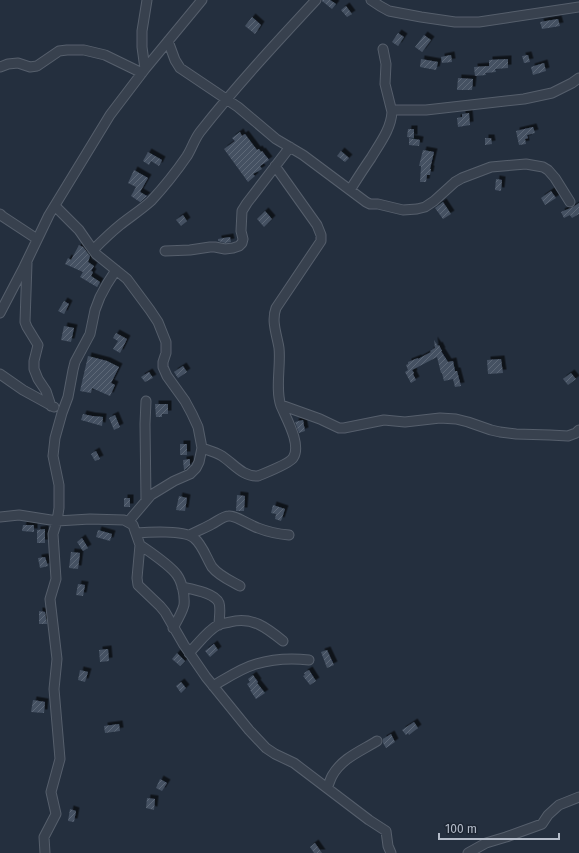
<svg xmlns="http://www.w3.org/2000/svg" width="579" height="853" font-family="'Fira Sans',sans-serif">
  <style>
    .building { fill: url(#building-hatch); filter: url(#shadow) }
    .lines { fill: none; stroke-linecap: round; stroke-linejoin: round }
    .minor-casing { stroke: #565f6c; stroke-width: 11 }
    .minor { stroke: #38414e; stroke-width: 9 }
  </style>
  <defs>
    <pattern id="building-hatch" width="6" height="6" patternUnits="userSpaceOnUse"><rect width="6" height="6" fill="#455162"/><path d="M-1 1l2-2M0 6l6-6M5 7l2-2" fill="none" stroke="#5d6877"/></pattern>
    <filter id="shadow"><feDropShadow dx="3.5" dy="-3.5" stdDeviation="0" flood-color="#0009"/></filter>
  </defs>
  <rect width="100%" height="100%" fill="#242f3e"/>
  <path class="building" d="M322 0H330L336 4 332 9 322 1Z
    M346 6 352 14 347 17 341 10Z
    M252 17 261 25 255 34 245 26Z
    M558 19 560 26 542 29 540 22Z
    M398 33 404 37 398 46 392 42Z
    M424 35 431 40 422 52 415 47Z
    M451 55 452 62 442 63 441 57Z
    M528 55 530 62 524 63 522 56Z
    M421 59 438 62 436 70 420 67Z
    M508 59V68L495 69 496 72 485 73 486 75 475 76 474 67 489 66V60Z
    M544 63 546 71 533 75 531 67Z
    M458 78 473 79 472 90H457Z
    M469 113 470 125 458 127 457 118 462 117V114Z
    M533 127 535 133 527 135 528 138 525 139 526 144 519 145 516 131Z
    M408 129H414V138L407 137Z
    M240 132 242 136 245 134 257 150 259 149 261 152 262 151 269 160 260 166 262 169 253 174 255 176 248 182 224 149 235 141 232 138Z
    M409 138 420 140 419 146 409 145Z
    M485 138H491L492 144 485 145Z
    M423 150 434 152 430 169H431L430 175H427L426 182H420L421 166H419Z
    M341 151 349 158 345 162 337 156Z
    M148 152 162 160 159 166 151 161 149 165 143 161Z
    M134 170 148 178 140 192 147 196 140 202 131 196 136 187 128 183Z
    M496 179 502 180 501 191 495 190Z
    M551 191 556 198 545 205 541 198Z
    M443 202 451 214 443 219 435 208Z
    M579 203V214L572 218 570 215 564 218 561 212 573 207Z
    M265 211 272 219 264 227 257 219Z
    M183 215 187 221 181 226 176 220Z
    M230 237 231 242 225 243 218 241V239Z
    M79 245 83 247 90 256 88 262 94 266 91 271 93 272 91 276 100 282 97 287 80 277 83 272 65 264 68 258 71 260Z
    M64 301 69 304 64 314 58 311Z
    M64 326 74 328 71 342 61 340Z
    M116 333 127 339 120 353 113 349 118 341 113 338Z
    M434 340 438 346 439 345 442 351H441L448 362 453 361 455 371H457L461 386 455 387 453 379 444 381 442 373H441L437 357 412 370 414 373 413 374 416 380 411 383 405 372 408 370 406 365 408 364V362L418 358V359L431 352 430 351 435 348Z
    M88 356 107 361 119 367 111 383 115 385 110 396 92 388 91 393 80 391Z
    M501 359 503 373 488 374 487 360Z
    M183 366 187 372 178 378 174 372Z
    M149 372 153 378 145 382 141 377Z
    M571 373 576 379 568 385 563 379Z
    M155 404H168V414H162V417H156Z
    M83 414 92 416 103 417 102 426 81 420Z
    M115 415 120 427 114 430 109 418Z
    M303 420 305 431 299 433 295 422Z
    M180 444H187V455H180Z
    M96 451 100 459 95 461 91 454Z
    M190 459V465L184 470 183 460Z
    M237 495 245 496 244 511H236Z
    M179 496 187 498 185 511 176 510Z
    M124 498H130V507H124Z
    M273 505 285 509 281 521 275 519 276 514 271 513Z
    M23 525H34V532L22 531Z
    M45 529V543H37V530Z
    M98 530 112 534 110 541 96 537Z
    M82 538 88 548 83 551 77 542Z
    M71 552 80 553 78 569 69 568Z
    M45 557 48 566 40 568 38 558Z
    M78 584 85 585 83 596 76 595Z
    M39 611 45 612 47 624H39Z
    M214 644 218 650 210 657 205 651Z
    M108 649 109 661 100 662 99 650Z
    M327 650 334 665 327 668 321 652Z
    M177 653 185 661 180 666 172 659Z
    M80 670 88 672 85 682 78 680Z
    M309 670 316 681 310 685 303 676 305 675 304 673Z
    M253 675 258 682 257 683 265 693 256 699 250 690H251L247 684 250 682 248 679Z
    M181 682 186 688 181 693 176 686Z
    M33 700 45 702 44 713 31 712Z
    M414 722 418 728 409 735 408 733 406 735 402 730Z
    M119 724 120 731 105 733 104 726Z
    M391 734 395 742 386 748 383 743V739Z
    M160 779 167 783 162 791 156 788Z
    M147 798 155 799 154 810 146 808Z
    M70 809 76 811 74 822 68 821Z
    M315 843 322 853H314L310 847Z"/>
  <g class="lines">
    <defs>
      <path id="minor" d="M371 0 380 6 389 11 421 17 455 22H479L579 7
        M168 41 175 60 180 68 238 107 276 139 303 155 366 202 370 204H378L403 210 417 209 425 207 434 201 455 182 462 178 491 167 526 164 543 167 548 170 555 178 570 202
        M0 67 8 64 18 63 30 67 37 66 59 51 67 50H84L105 55 142 73
        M145 69 142 47V31L147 0
        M392 110H426L524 99 552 93 572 83 579 78
        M350 190C357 179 364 168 371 158 380 143 391 129 392 112L385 84 386 64 383 49
        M55 206 79 230 88 243 96 254 127 279 150 310 158 322 166 342V353L163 362V367L167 376 185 401 192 414 198 427 202 448 199 462 196 468 190 474 174 481 151 495 128 522
        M0 214 2 216 37 239
        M93 250C102 241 110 233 120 225 130 217 141 210 151 201 164 187 176 172 187 156 192 148 194 140 200 132 236 86 276 43 316 0
        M165 251 190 250 210 247H215L225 249 233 248 239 246 242 243 243 239 241 231 242 211 247 203 290 147
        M27 263 25 322 27 327 38 345 34 361V369L38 379 46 391 51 406
        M0 313 24 267 49 215 110 115 145 69 202 0
        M0 374 23 390 54 407
        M146 401 145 424 146 500
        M281 405 320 419 339 428H344L384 420 405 422 440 418 456 419 468 422 491 430 500 432 516 434 550 435 568 436 576 433 579 430
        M202 448C208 450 216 452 222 456 234 464 243 477 258 476 265 473 289 464 293 458 302 445 286 418 281 406 275 389 281 366 279 348 277 335 271 321 276 308L321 241V235L317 225 275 166
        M0 517 19 515 57 521 90 519 124 520 133 525 140 545 137 578 138 585 160 606 165 612 184 645 206 677 249 730 266 748 275 754 294 763 369 820 386 831 388 846 391 853
        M136 533C149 532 184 530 194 538 202 544 207 559 212 567 219 576 231 581 240 586
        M190 535C197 531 205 528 212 524 218 521 223 516 229 516 235 515 251 526 258 528 268 532 278 534 289 535
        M140 545C150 552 170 565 177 575 182 582 185 595 184 605 182 613 177 621 173 628
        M182 587C191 589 215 593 219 603 221 609 219 618 219 625
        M189 653C198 644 207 631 218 625 222 623 227 623 230 622 252 616 267 628 283 641
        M213 686C227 678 241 668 256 664 273 659 291 658 309 660
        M327 788C329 784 330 780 332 776 342 758 361 751 377 741
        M45 853 44 837 56 814 51 792 60 759 54 689 57 659 50 599 56 579 53 534 57 521 59 508V485L53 456 55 438 62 413 68 397 73 370 75 362 90 334 95 310 100 297 107 284 116 270
        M468 853 486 843 506 837 542 824 548 815 559 805 579 797"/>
    </defs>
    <use href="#minor" class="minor-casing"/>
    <use href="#minor" class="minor"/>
  </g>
  <path d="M439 833v6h120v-6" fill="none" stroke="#b4bcc9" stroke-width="2"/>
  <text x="445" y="833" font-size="12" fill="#b4bcc9" stroke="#1d2633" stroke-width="3" paint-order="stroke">100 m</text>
</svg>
